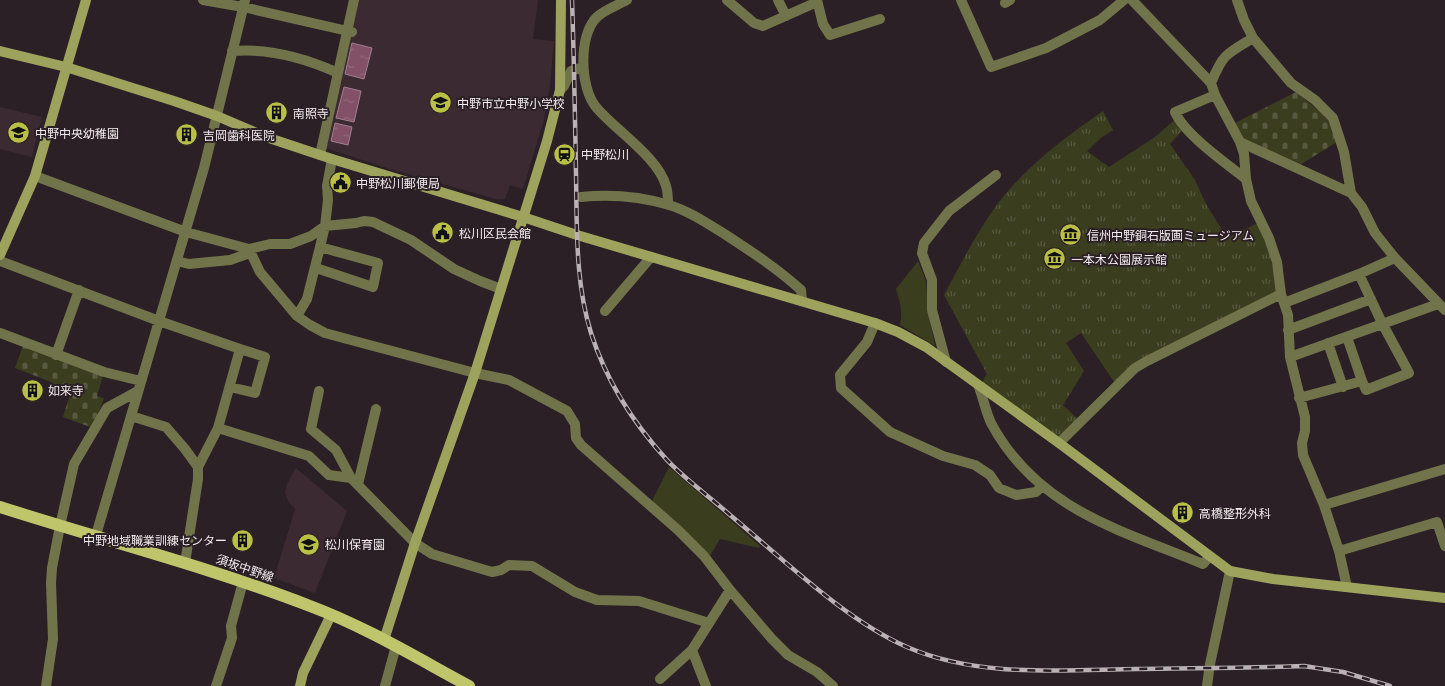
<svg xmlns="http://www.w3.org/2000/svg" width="1445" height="686" font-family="'Open Sans','Noto Sans JP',sans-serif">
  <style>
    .built { fill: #3b2a31 }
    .green { fill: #3b3d1f }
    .cemetery { fill: url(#cemetery-stones) }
    .park { fill: url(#park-tufts) }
    .water { fill: url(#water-ripples); stroke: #a47e90 }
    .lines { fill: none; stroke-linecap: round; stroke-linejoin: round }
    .street { stroke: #71744a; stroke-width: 10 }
    .secondary { stroke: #9da25d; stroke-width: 10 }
    .primary { stroke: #bfc56b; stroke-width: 12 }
    .rail-casing { stroke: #bab1b4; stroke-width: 4.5 }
    .rail { stroke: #2b2025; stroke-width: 2.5; stroke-dasharray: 8; stroke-linecap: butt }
    .labels { text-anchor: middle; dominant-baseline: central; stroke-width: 4; stroke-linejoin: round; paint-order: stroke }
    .poi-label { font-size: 12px; fill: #f3ebee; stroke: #2b2025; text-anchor: start }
    .street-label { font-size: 12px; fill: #f3ebee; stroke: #2b2025 }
  </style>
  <defs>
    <pattern id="cemetery-stones" width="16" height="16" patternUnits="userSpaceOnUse" patternTransform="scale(1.25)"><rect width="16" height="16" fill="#3b3d1f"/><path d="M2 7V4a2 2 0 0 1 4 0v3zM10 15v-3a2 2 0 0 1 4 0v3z" fill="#585940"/></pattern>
    <pattern id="park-tufts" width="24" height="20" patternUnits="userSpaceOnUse" patternTransform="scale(1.25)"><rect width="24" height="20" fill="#3b3d1f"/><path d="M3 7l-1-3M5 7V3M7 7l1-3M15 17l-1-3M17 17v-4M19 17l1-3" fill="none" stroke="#585940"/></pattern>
    <pattern id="water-ripples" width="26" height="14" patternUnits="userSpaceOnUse" patternTransform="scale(1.25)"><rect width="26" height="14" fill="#825067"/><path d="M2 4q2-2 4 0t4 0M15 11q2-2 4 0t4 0" fill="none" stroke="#94697d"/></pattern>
  </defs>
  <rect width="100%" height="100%" fill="#2b2025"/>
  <path class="built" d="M359 0H538L533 39 554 41 550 86 544 120 523 189 510 185 505 199H496L390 169 325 148Z
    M0 107 42 117 32 157 0 149Z
    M296 468 347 511 315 593 274 578 295 509 289 503 285 492 287 484Z"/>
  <path class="green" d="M918 261 926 281 928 311 935 346 900 325C903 311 900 302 896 289Z
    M669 467 760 546 759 548 720 539 710 556 651 503Z"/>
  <path class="cemetery" d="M1296 92 1320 112 1332 125 1337 142 1298 166 1239 138 1233 124Z
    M24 343 104 372 97 396 104 398 93 428 63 417 70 395 49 388 51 382 15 368Z"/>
  <path class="park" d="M1103 111 1113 130 1102 137 1087 151 1109 167 1155 137 1178 117 1186 126 1170 144 1195 180 1206 204 1227 238 1260 222 1281 294 1147 361 1117 386 1081 333 1066 343 1084 371 1063 405 1080 421 1059 443 979 387 987 374 944 295C961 264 977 231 999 202 1028 165 1064 138 1103 111Z"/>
  <path class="water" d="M352 43 372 48 364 79 345 74Z
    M344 87 361 91 354 122 336 118Z
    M335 123 352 127 348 145 331 141Z"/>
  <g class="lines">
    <path class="street" d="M203 0 243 7 352 32
      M627 0C618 5 604 10 597 17 578 35 580 88 596 107 615 130 658 157 666 186 668 192 668 198 668 205
      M727 0 754 23 763 26 817 2
      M778 0 786 16
      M817 0 823 24 830 35 880 19
      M961 0 991 67 1046 48 1100 20 1124 0
      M1132 0 1211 83 1215 95 1240 142 1244 154 1246 179 1251 201 1269 238 1277 262 1281 294 1288 315 1290 357 1305 417V431L1302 443 1303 455 1324 505 1339 551 1347 587
      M1237 0 1244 20 1253 38 1291 83 1315 100 1333 118 1344 152 1351 193 1362 207 1375 233 1395 258 1445 310
      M1005 3 1010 0
      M232 51C269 48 305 58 338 73
      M1211 83C1223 54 1226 54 1253 38
      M560 90 564 86 571 71 583 67
      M1215 95 1175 112C1185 135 1226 163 1246 179
      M1240 142 1351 193
      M320 155 354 0
      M35 176 186 232 249 249 260 272 297 316 310 325 325 333 362 343 475 373 509 380 567 411 575 424 576 438 581 445 678 530 704 556 730 590 772 639 788 655 817 672 833 686
      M581 197C611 194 639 196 669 205 689 211 708 224 726 235 752 252 778 269 801 290L802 301
      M249 249 270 244H290L311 236 325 226 356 223 364 221 373 222 411 240 454 269 480 281 501 289
      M0 261 159 321 240 349 218 428 198 467
      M177 261 189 264 230 260 250 253
      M316 268 373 287 378 263 320 247
      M1284 303 1359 274 1395 258
      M605 311 651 257
      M297 316 307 299 320 247 325 226 328 200 327 186 332 159
      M875 323 867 342 840 375 841 388 890 432 943 456 975 465 990 475 999 488 1016 495 1036 492 1042 486
      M1288 330 1371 299
      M0 333 104 372 141 381
      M1347 337 1362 381
      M1328 343 1343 387
      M56 355 79 290
      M1290 357 1438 304
      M946 362 932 310V280L922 253 924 243 949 211 996 175
      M230 387 255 393 265 357 240 349
      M979 387C983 398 986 412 991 423 1037 509 1120 530 1203 564L1209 557
      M319 391 311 429 336 450 351 478 415 543 432 554 492 572 501 570 509 565 532 566 575 592 597 600 639 601 709 623
      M1299 398 1362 381 1366 390 1409 373 1382 323 1359 274
      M131 416 166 427 185 449 198 467V479L185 563
      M218 428 309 456 329 475 351 478
      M1059 443 1135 368 1147 361 1281 294
      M358 484 376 409
      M1324 505 1445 469
      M96 535 204 168 245 0
      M1339 551 1437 522 1445 546
      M692 650 706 686
      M660 679 692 650 730 590
      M46 686 53 639 51 583 52 568 60 526 74 464 107 408 138 391
      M216 686 232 638 231 626 243 582
      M385 686 396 646
      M1207 686 1210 664 1230 571"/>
    <path class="secondary" d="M0 51 66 67 174 101 217 116 266 137 332 159 523 217 577 235 875 323 898 332 926 347 1059 443 1230 571 1273 579 1445 598
      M0 255 35 176 86 0
      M384 640 415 543 475 373 547 141 560 90 561 0
      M300 686 303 673 331 615"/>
    <path class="primary" d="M0 507C103 540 209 567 310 606 366 627 417 658 469 686"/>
    <defs>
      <path id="rail" d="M572 0C574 58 575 115 576 173 577 226 575 282 591 333 606 380 634 424 667 460 686 480 710 497 730 515 782 558 845 620 907 647 978 678 1061 670 1137 669 1192 668 1248 668 1304 666L1343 672 1390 686"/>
    </defs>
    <use href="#rail" class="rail-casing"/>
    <use href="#rail" class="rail"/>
  </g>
  <defs>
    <symbol id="school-disc" viewBox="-11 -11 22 22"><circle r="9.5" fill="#bac045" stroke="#2b2025"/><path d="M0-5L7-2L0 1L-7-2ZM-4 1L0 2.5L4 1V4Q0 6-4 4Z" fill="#111"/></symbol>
    <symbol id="building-disc" viewBox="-11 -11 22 22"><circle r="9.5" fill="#bac045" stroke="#2b2025"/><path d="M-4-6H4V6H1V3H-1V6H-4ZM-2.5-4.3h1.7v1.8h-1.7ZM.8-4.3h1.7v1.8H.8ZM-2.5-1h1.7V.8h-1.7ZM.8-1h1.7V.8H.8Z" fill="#111"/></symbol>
    <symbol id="station-disc" viewBox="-11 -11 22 22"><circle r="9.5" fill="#bac045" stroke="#2b2025"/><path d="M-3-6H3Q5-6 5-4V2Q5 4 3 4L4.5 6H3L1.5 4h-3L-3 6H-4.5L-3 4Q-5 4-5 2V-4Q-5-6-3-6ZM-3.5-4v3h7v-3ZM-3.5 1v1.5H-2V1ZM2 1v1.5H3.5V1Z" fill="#111"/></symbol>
    <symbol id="civic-disc" viewBox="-11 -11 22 22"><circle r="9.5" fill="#bac045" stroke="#2b2025"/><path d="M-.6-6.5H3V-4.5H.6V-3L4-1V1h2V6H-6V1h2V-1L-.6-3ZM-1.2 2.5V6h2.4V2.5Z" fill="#111"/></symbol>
    <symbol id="museum-disc" viewBox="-11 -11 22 22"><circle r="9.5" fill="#bac045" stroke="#2b2025"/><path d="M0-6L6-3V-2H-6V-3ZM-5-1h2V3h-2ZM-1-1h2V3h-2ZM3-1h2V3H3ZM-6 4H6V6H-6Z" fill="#111"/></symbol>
  </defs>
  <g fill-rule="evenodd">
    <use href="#school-disc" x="428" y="90" width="25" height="25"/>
    <use href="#building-disc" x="264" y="100" width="25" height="25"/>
    <use href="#school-disc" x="6" y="120" width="25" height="25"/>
    <use href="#building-disc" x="174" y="122" width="25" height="25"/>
    <use href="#station-disc" x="552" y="142" width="25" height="25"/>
    <use href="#civic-disc" x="328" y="170" width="25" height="25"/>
    <use href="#civic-disc" x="430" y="220" width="25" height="25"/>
    <use href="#museum-disc" x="1058" y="222" width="25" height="25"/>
    <use href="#museum-disc" x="1042" y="246" width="25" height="25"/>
    <use href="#building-disc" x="20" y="378" width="25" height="25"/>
    <use href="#building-disc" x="1170" y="500" width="25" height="25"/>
    <use href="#building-disc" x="230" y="528" width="25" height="25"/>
    <use href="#school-disc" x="296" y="532" width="25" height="25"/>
  </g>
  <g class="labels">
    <g class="poi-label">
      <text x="457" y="103">中野市立中野小学校</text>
      <text x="293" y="113">南照寺</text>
      <text x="35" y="133">中野中央幼稚園</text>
      <text x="203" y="135">吉岡歯科医院</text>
      <text x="581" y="154">中野松川</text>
      <text x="356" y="183">中野松川郵便局</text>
      <text x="459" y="233">松川区民会館</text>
      <text x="1087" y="235">信州中野銅石版画ミュージアム</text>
      <text x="1071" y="259">一本木公園展示館</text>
      <text x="48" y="390">如来寺</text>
      <text x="1199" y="513">高橋整形外科</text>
      <text x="227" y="540" text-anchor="end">中野地域職業訓練センター</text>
      <text x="325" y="544">松川保育園</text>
    </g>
    <g class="street-label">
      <text transform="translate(245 568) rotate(19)">須坂中野線</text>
    </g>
  </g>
</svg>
